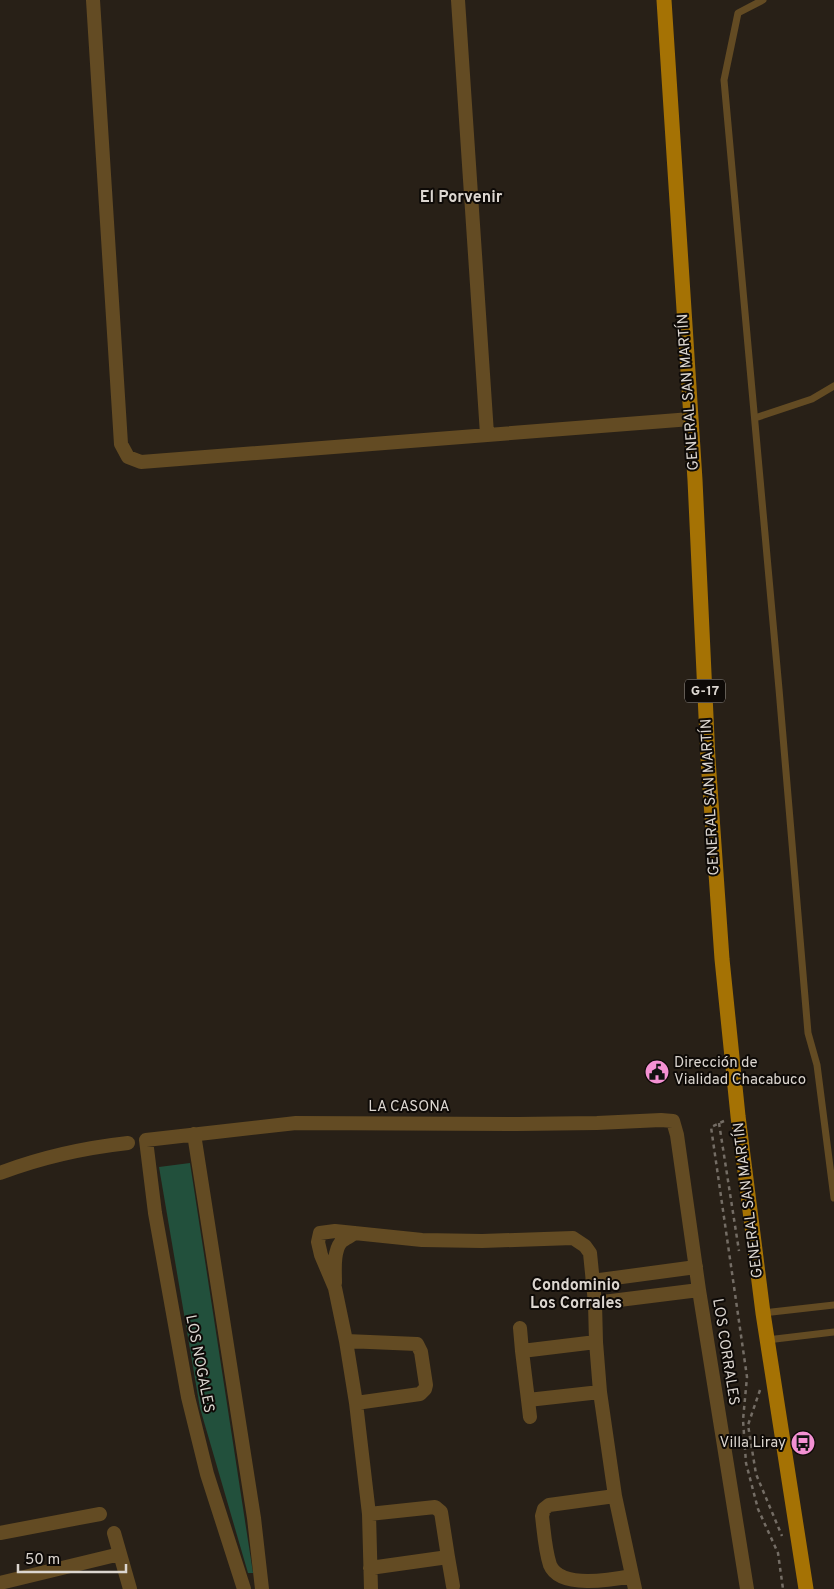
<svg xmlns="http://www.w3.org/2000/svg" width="834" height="1589" font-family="Overpass,sans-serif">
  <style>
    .green { fill: #22503c }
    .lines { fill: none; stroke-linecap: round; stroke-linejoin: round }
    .path { stroke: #746d65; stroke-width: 2.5; stroke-dasharray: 4 4; stroke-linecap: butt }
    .lane { stroke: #634b23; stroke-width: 7 }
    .street { stroke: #634b23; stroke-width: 14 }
    .primary { stroke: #a57204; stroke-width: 15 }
    .labels { text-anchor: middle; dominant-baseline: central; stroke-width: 4; stroke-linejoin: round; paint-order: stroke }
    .shield { fill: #0e0a07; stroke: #9e9994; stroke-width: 1 }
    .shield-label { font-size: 14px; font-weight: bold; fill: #dcd6d0 }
    .street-label { font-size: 15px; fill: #dcd6d0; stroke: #0e0a07 }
    .poi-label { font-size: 15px; fill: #dcd6d0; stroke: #0e0a07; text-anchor: start }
    .neighbourhood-label { font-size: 16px; font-weight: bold; fill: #dcd6d0; stroke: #0e0a07 }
  </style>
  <rect width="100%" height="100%" fill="#282017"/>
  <path class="green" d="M190 1163 253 1573H248L200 1408 159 1167Z"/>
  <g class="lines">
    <path class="path" d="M724 1121 711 1127 747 1377 743 1420 746 1463 758 1509 778 1553 783 1589
      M719 1123 739 1251
      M760 1390 748 1425 756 1474 782 1536"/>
    <path class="lane" d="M763 0 738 13 724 80 779 689 808 1033 817 1065 834 1198
      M755 418 812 399 834 386
      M763 1313 834 1305
      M767 1340 834 1332"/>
    <path class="street" d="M93 0 121 444 128 457 141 462 691 419
      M458 0 487 434
      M194 1134 254 1518 262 1589
      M0 1173C42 1157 83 1148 128 1143
      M592 1281 696 1267
      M335 1283C335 1271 333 1252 341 1242 344 1239 351 1236 355 1233
      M595 1303 699 1290
      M520 1328 522 1351
      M346 1341 417 1344 421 1352 426 1385 425 1389 420 1394 356 1403
      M596 1342 522 1351 528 1400 600 1392
      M528 1400 530 1417
      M615 1496 549 1505 544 1509 542 1516C544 1532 545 1550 550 1565 560 1589 611 1580 632 1576
      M369 1514 435 1507 441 1512 448 1557 370 1568
      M0 1533 100 1514
      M114 1533 130 1589
      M448 1557 453 1586
      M0 1583 120 1554
      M244 1589 207 1474 188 1397 155 1213 146 1140 296 1123 518 1124 597 1123 661 1120 673 1121 677 1135 699 1290 747 1589
      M371 1589 369 1514 356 1403 346 1341 335 1288 321 1255 318 1242 320 1233 335 1231 422 1240 482 1241 573 1238 585 1246 590 1253 595 1303 596 1342 600 1392 615 1496 635 1589"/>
    <path class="primary" d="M664 0 695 480 708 759 722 959 738 1116 763 1313 806 1589"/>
  </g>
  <defs>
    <symbol id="civic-disc" viewBox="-11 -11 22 22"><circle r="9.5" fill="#f491d3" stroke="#0e0a07"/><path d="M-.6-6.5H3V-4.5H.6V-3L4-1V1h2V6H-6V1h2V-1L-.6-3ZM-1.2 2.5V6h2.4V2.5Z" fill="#111"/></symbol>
    <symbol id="bus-disc" viewBox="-11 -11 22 22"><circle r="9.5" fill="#f491d3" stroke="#0e0a07"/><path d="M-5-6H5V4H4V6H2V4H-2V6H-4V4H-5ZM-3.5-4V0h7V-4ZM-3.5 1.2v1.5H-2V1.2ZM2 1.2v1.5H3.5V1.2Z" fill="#111"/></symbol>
  </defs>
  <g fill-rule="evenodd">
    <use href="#civic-disc" x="643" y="1058" width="28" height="28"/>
    <use href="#bus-disc" x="789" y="1429" width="28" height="28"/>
  </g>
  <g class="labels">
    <rect class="shield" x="685" y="679.5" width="40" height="23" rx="4"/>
    <g class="shield-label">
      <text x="705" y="691">G-17</text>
    </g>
    <g class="street-label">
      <text transform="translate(689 392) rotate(-94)">GENERAL SAN MARTÍN</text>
      <text transform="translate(711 797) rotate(-93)">GENERAL SAN MARTÍN</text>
      <text x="409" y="1107">LA CASONA</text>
      <text transform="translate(749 1200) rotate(-97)">GENERAL SAN MARTÍN</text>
      <text transform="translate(725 1352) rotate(81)">LOS CORRALES</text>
      <text transform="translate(199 1364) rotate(79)">LOS NOGALES</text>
    </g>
    <g class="poi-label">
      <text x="674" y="1063">Dirección de<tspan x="674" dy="17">Vialidad Chacabuco</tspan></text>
      <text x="786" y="1443" text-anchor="end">Villa Liray</text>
    </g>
    <g class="neighbourhood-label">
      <text x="461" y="198">El Porvenir</text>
      <text x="576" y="1286">Condominio<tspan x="576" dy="18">Los Corrales</tspan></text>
    </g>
  </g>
  <path d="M18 1564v8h108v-8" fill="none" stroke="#dcd6d0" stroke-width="2.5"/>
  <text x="25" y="1564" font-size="15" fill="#dcd6d0" stroke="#0e0a07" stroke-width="4" paint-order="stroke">50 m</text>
</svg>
